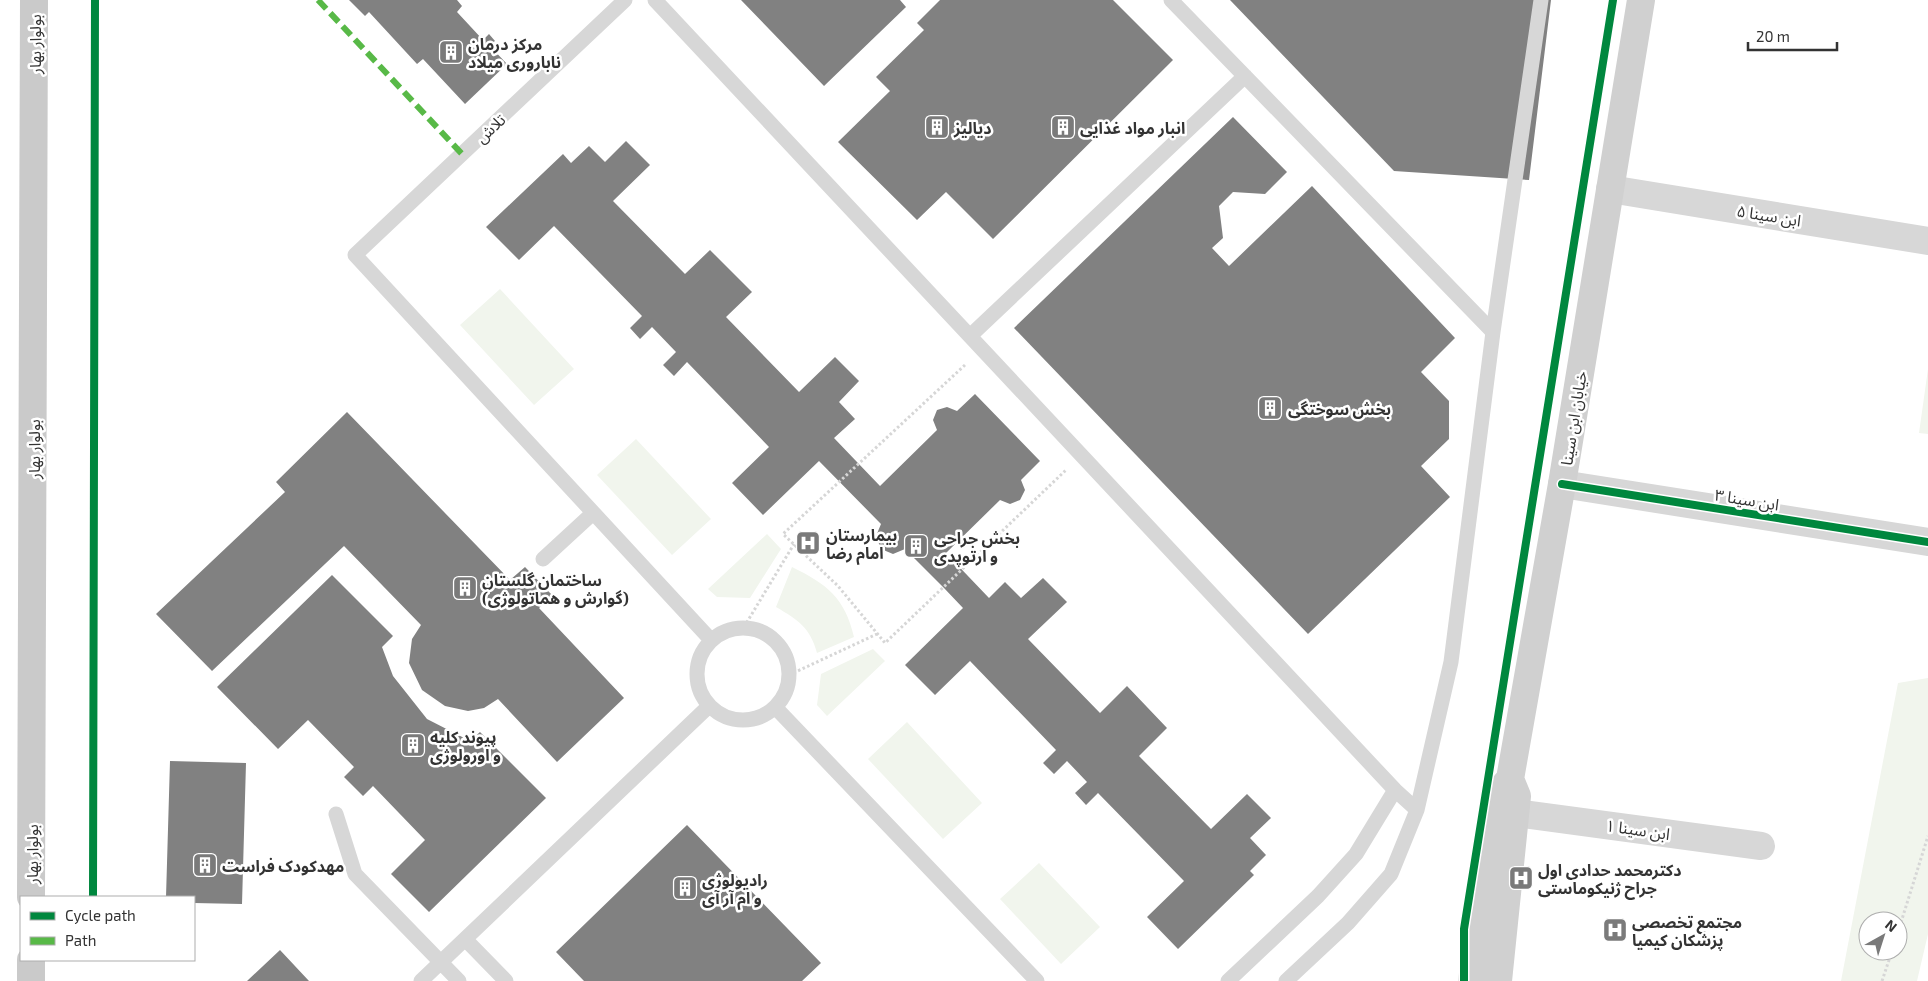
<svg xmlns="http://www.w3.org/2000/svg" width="1928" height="981" font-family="'Exo 2','Noto Sans Arabic',sans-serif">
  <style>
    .green { fill: #f1f5ed; fill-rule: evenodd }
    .building { fill: #818181 }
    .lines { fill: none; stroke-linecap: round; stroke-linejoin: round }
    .path { stroke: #d6d6d6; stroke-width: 3; stroke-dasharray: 2.5 2.5; stroke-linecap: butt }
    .lane { stroke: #d7d7d7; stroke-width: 15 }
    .street { stroke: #d7d7d7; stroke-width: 28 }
    .secondary { stroke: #d0d0d0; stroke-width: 28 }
    .primary { stroke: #cacaca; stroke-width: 28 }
    .quiet { stroke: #58b947; stroke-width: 6; stroke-dasharray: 12 6; stroke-linecap: butt }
    .cycleway-casing { stroke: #fff; stroke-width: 11 }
    .cycleway { stroke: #00873e; stroke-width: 8 }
    .labels { text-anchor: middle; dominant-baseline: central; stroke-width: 5; stroke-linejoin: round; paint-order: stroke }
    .poi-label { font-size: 16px; font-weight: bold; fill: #333; stroke: #fff; text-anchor: start }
    .street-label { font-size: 16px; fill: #333; stroke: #fff }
  </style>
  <rect width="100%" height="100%" fill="#fff"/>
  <path class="green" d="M500 289 574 369 534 405 460 325Z
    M1928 369V434L1919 433Z
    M636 439 711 519 672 555 597 475Z
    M767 534 781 549 750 598 717 597 708 589Z
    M792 567C827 584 845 598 854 637L817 653C810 627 798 620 776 607Z
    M873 649 885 661 827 716 817 705 821 674Z
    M1928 678V934L1917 981H1841L1898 683ZM1868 921H1898V951H1868Z
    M907 722 982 803 943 839 868 759Z
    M1039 863 1100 927 1061 964 1000 899Z"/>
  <path class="building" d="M349 0H457L462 6 457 12 483 40 489 34 495 41 489 45 507 64 465 104 423 59 417 64 369 12 365 16Z
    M741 0H900L906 7 824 86Z
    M940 0H1113L1173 60 993 239 946 192 917 220 838 142 890 91 876 77 924 30 917 23Z
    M1230 0H1551L1529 180 1394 171Z
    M1233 117 1287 172 1265 194 1233 192 1219 206 1223 238 1212 248 1229 266 1312 186 1455 338 1421 372 1449 401V439L1421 466 1450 497 1308 634 1014 328Z
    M626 141 650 165 613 201 685 274 710 250 752 292 726 317 799 392 835 357 859 381 839 402 855 419 834 438 880 486 937 430 933 420 937 410 947 407 957 411 975 394 1040 461 1021 480 1025 490 1020 500 1010 504 1000 500 946 553 989 598 1005 582 1021 598 1043 578 1067 602 1028 639 1100 713 1127 686 1167 728 1139 756 1211 829 1247 794 1271 818 1250 838 1266 855 1250 871 1254 875 1178 949 1147 917 1184 881 1098 793 1086 805 1075 793 1087 782 1067 761 1054 774 1043 763 1056 750 970 661 935 695 905 665 963 608 944 588 905 549 893 554 881 549 876 536 881 524 819 461 763 515 732 483 769 447 687 362 674 376 663 365 676 352 652 327 640 339 630 328 642 316 554 226 519 260 486 227 563 154 571 163 589 146 605 162Z
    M347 412 510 580 525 567 552 595 539 608 624 698 557 762 498 699 484 708 468 711 445 706 422 690 409 663 412 639 421 625 344 546 212 671 156 614 285 492 276 482Z
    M332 575 393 636 382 647 393 676 427 719 470 741 480 732 546 798 429 912 391 874 425 840 373 786 363 796 344 777 354 767 308 720 278 749 217 687Z
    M170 761 246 763 242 904 194 903V897H166Z
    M687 825 821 963 802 981H584L556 952Z
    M280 950 309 981H247Z"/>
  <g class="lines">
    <path class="path" d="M965 365 783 534 838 586 885 643 1066 470
      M744 627 794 544
      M789 675 877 634
      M1898 932 1928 836
      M1882 981 1892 951"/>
    <path class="lane" d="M625 0 355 255 711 640
      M655 0 1395 790 1417 810
      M1171 0 1493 332
      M970 336 1245 76
      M543 559 593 513
      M697 674a46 46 0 1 1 92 0a46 46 0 1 1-92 0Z
      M775 707 1037 981
      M336 814 355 874 459 981
      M465 939 506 981
      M421 981 709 706
      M1228 981 1318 896 1356 854 1395 790
      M1286 981 1348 923 1391 874 1417 810 1451 662 1493 332 1541 0"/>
    <path class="street" d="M1610 189 1928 241
      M1562 484 1928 542
      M1515 813 1761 846"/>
    <path class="secondary" d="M1472 981 1497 794 1510 779
      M1498 981 1517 796 1510 779 1562 484 1641 0"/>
    <path class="primary" d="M31 897 34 0
      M31 981V960"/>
    <path class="quiet" d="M318 0 462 154"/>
    <defs>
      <path id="cycleway" d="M1562 484 1928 542
        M93 897 95 0
        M1464 981V929L1613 0"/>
    </defs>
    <use href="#cycleway" class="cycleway-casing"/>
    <use href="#cycleway" class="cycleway"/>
  </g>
  <defs>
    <symbol id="building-square" viewBox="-11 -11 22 22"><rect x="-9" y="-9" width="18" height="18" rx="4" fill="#7a7a7a" stroke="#fff"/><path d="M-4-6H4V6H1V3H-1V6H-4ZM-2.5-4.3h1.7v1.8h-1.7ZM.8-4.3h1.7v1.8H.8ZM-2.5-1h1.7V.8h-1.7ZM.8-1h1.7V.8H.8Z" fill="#fff"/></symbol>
    <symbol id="hospital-square" viewBox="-11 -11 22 22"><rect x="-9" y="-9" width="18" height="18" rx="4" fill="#7a7a7a" stroke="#fff"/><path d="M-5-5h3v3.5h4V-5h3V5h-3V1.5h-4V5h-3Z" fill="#fff"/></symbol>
  </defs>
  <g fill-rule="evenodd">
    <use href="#building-square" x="437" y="38" width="28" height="28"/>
    <use href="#building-square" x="923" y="113" width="28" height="28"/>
    <use href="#building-square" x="1049" y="113" width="28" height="28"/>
    <use href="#building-square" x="1256" y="394" width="28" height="28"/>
    <use href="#hospital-square" x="794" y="529" width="28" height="28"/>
    <use href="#building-square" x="902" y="532" width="28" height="28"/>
    <use href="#building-square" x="451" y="574" width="28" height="28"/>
    <use href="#building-square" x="399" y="731" width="28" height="28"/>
    <use href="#building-square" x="191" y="851" width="28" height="28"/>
    <use href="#hospital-square" x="1507" y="864" width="28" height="28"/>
    <use href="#building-square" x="671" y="874" width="28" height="28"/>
    <use href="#hospital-square" x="1601" y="916" width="28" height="28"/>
  </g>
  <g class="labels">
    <g class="poi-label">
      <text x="468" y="43">مرکز درمان<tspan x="468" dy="18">ناباروری میلاد</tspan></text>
      <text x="954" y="127">دیالیز</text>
      <text x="1080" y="127">انبار مواد غذایی</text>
      <text x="1288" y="408">بخش سوختگی</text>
      <text x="826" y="534">بیمارستان<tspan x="826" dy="18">امام رضا</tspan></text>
      <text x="934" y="537">بخش جراحی<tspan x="934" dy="18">و ارتوپدی</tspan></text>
      <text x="482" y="579">ساختمان گلستان<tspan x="482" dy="18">(گوارش و هماتولوژی)</tspan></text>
      <text x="430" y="736">پیوند کلیه<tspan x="430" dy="18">و اورولوژی</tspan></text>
      <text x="222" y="865">مهدکودک فراست</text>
      <text x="1538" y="869">دکترمحمد حدادی اول<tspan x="1538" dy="18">جراح ژنیکوماستی</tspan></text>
      <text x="702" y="879">رادیولوژی<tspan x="702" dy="18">و ام آر آی</tspan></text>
      <text x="1632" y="921">مجتمع تخصصی<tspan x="1632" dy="18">پزشکان کیمیا</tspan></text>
    </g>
    <g class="street-label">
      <text transform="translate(34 44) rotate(-90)">بولوار بهار</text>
      <text transform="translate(490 128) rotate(-43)">تلاش</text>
      <text transform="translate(1769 215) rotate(9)">ابن سینا ۵</text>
      <text transform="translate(1573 418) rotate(-81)">خیابان ابن سینا</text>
      <text transform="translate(33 449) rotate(-90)">بولوار بهار</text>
      <text transform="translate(1747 499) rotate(9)">ابن سینا ۳</text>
      <text transform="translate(1638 829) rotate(8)">ابن سینا ۱</text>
      <text transform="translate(31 854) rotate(-90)">بولوار بهار</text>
    </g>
  </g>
  <rect x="20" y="896" width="175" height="65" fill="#ffffff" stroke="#adadad"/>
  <rect x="30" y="912" width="25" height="8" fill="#00873e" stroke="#adadad"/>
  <text x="65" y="921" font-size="15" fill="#333333">Cycle path</text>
  <rect x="30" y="937" width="25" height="8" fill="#58b947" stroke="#adadad"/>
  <text x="65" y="946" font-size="15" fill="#333333">Path</text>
  <g transform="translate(1883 936) rotate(39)"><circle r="24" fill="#ffffff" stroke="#adadad"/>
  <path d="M0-4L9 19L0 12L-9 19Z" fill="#7a7a7a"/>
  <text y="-8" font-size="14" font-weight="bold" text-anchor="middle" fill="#333333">N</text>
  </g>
  <path d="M1748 42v8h89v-8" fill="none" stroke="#333333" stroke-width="2.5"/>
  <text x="1756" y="42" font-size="15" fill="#333333" stroke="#ffffff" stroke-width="4" paint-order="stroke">20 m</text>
</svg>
